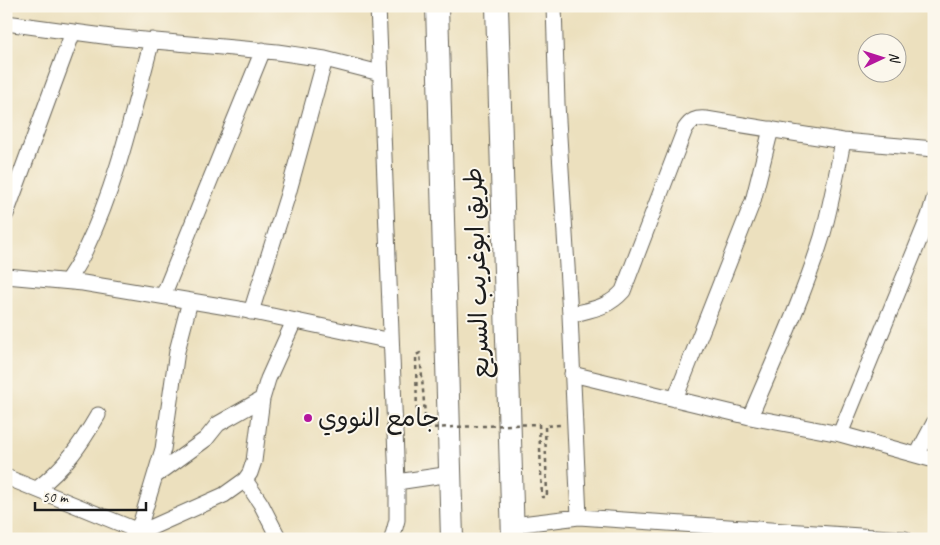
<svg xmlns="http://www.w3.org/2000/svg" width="940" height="545" font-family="Caveat,'Playpen Sans Arabic',sans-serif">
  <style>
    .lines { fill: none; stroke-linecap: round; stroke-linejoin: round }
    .minor-casing { stroke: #656155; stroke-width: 17 }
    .highway-casing { stroke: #656155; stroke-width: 24 }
    .path { stroke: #656155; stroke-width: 2.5; stroke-dasharray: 4 4; stroke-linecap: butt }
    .minor { stroke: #fff; stroke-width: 15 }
    .highway { stroke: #fff; stroke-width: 22 }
    .path-bridge { stroke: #656155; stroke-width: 2.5; stroke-dasharray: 4 4; stroke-linecap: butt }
    .poi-dot { fill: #b5179e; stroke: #fbf7ec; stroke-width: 2 }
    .labels { text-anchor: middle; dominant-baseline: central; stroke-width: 4; stroke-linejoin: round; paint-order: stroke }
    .street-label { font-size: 25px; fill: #1c1c1c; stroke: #fbf7ec }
    .poi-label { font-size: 25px; fill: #1c1c1c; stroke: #fbf7ec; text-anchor: start }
  </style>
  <rect width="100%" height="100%" fill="#fbf7ec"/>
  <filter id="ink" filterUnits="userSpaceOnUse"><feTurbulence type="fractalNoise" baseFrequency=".02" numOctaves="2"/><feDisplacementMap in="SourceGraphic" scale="10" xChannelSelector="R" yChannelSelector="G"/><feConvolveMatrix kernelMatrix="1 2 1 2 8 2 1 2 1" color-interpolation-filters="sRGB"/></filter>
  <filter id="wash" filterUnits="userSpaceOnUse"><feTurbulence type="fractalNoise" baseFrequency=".0096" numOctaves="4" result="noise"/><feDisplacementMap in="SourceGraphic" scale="20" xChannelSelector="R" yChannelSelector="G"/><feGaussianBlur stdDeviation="1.12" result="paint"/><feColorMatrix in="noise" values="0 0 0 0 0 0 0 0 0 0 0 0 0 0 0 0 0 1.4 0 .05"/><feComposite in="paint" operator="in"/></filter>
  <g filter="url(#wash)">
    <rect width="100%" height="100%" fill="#ece0be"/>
  </g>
  <g filter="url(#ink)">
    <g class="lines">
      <defs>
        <path id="minor" d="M378 6 397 482
          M554 6 557 104 570 315 579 517
          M6 23 111 37 277 52 325 59 380 73
          M6 214 73 32
          M6 276 83 283 239 309 391 341
          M67 281C74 270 81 260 86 248 118 182 133 110 152 40
          M163 296 263 50
          M251 312 288 194 325 59
          M570 315C592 309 608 308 623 291L685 129C691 120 696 118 706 119L843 141 934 149
          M572 374 750 417 840 434 934 460
          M675 399 753 201 771 129
          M750 417C775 358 803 298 822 237 831 205 837 173 843 141
          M840 434 929 216 934 199
          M917 455 934 423
          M155 476 206 439 218 424 262 399
          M6 477 136 530 150 528 224 495 245 480 250 473 254 461 262 399 268 379 294 321
          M245 480 261 504 279 539
          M37 489C65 467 80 446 98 415
          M513 525 579 517 905 539
          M132 536 141 522 163 449 177 351 190 301
          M392 539 397 520V482L451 474"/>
        <path id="highway" d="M437 6 452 539
          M497 6 513 539"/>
      </defs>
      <use href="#minor" class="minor-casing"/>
      <use href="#highway" class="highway-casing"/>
      <path class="path" d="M539 424 542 497H547L545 426 560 425
        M408 426 417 425 416 355 420 353 426 428"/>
      <use href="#minor" class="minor"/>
      <use href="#highway" class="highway"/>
      <path class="path-bridge" d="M426 428 539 424"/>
    </g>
  </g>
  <circle class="poi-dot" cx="308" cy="418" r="5"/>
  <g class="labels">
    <g class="street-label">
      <text transform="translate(477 273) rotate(-92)">طريق ابوغريب السريع</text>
    </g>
    <g class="poi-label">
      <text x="318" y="418">جامع النووي</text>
    </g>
  </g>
  <rect width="940" height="545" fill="none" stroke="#fbf7ec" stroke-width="25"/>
  <g transform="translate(882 58) rotate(86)"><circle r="24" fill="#fbf7ec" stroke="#a29f99"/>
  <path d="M0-4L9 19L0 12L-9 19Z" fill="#b5179e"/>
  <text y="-8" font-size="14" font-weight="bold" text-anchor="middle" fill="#1c1c1c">N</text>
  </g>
  <path d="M35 502v8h111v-8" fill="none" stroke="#1c1c1c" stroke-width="2.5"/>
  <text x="42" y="502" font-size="15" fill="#1c1c1c" stroke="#fbf7ec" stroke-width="4" paint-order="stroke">50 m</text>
</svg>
